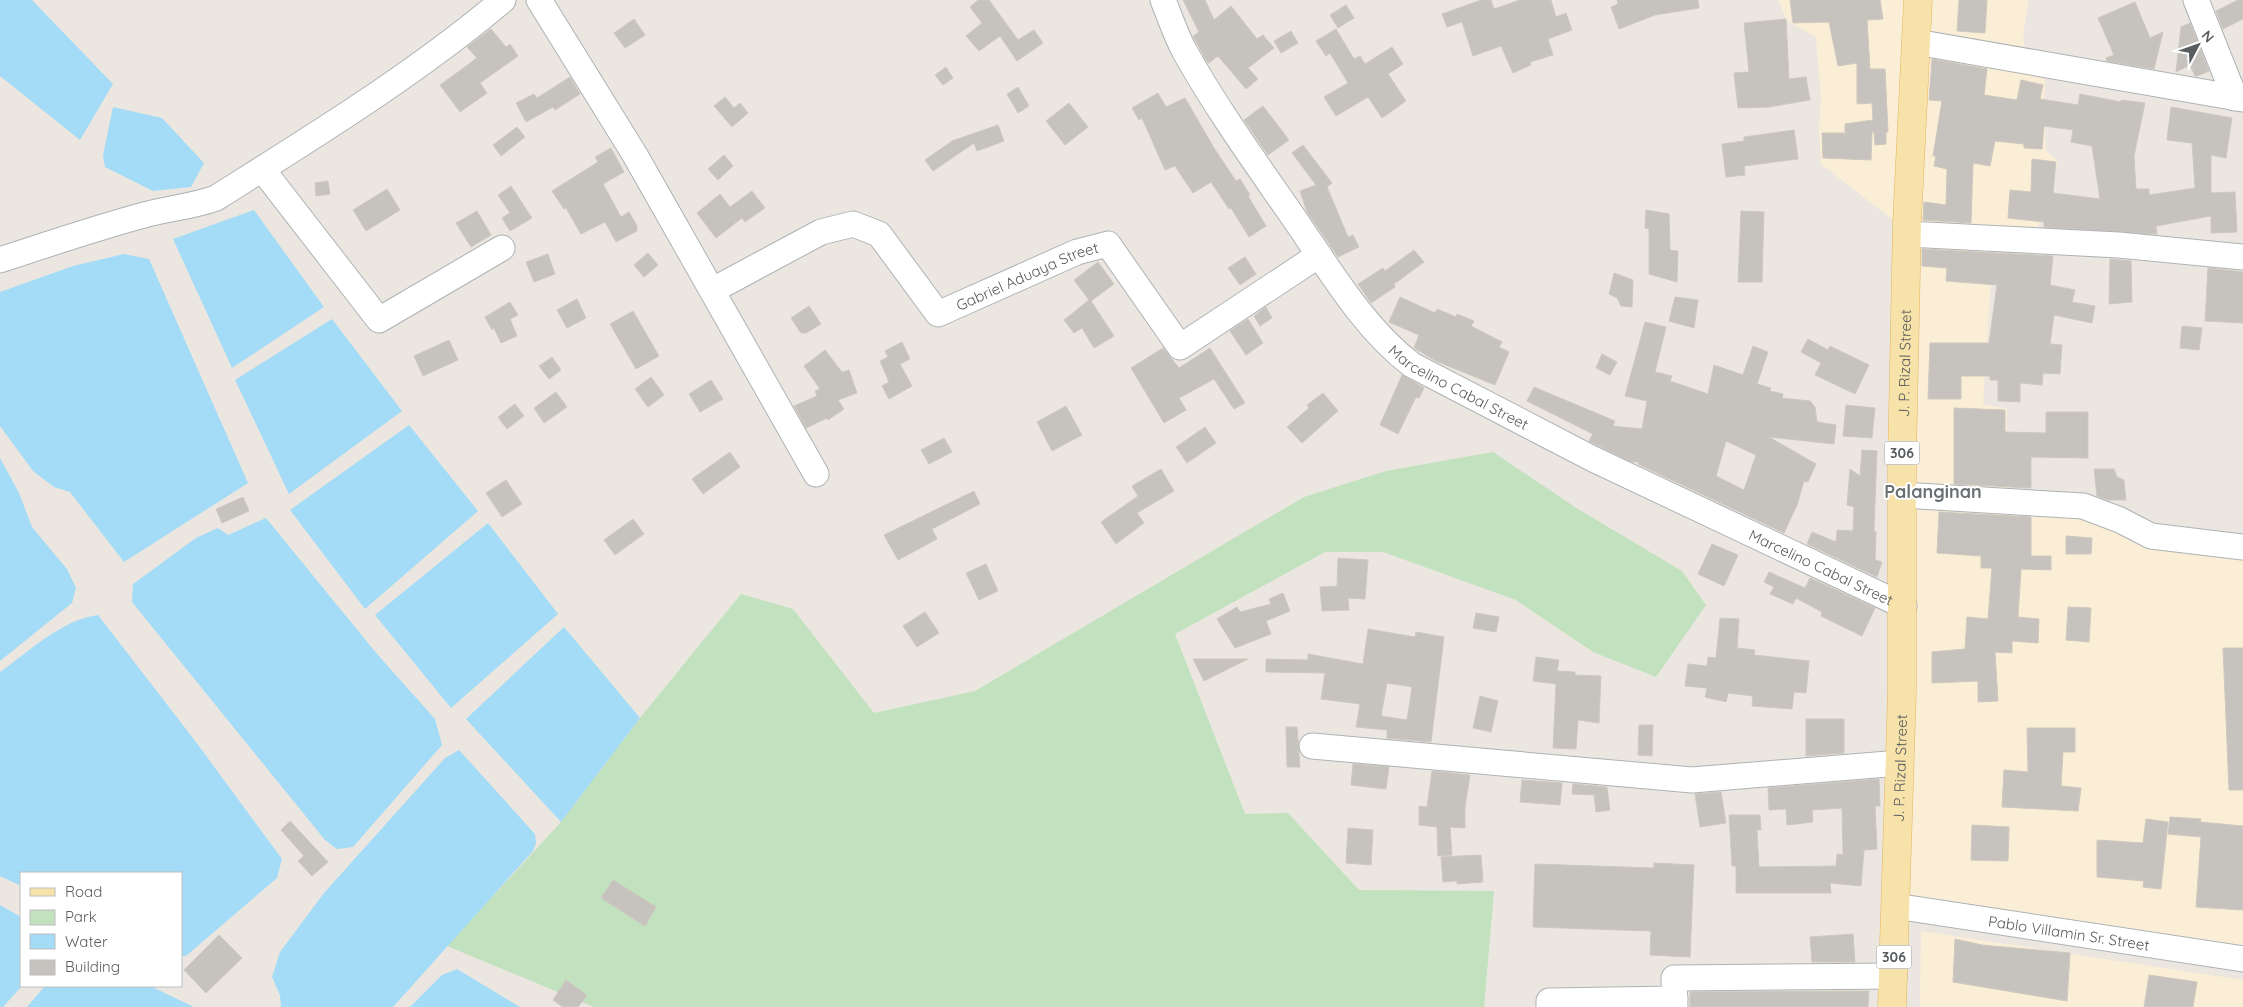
<svg xmlns="http://www.w3.org/2000/svg" width="2243" height="1007" font-family="Quicksand,sans-serif">
  <style>
    .commercial { fill: #faeed6 }
    .green { fill: #c2e1be }
    .water { fill: #a4dbf7 }
    .building { fill: #c6c2bd; stroke: #cfc8bf; fill-rule: evenodd }
    .lines { fill: none; stroke-linecap: round; stroke-linejoin: round }
    .minor-casing { stroke: #aeb2b5; stroke-width: 27 }
    .major-casing { stroke: #e4b260; stroke-width: 29 }
    .minor { stroke: #fff; stroke-width: 25 }
    .major { stroke: #f7e3a9; stroke-width: 28 }
    .labels { text-anchor: middle; dominant-baseline: central; stroke-width: 4; stroke-linejoin: round; paint-order: stroke }
    .shield { fill: #fff; stroke: #8b8e90; stroke-width: 1 }
    .shield-label { font-size: 14px; font-weight: bold; fill: #595d60 }
    .street-label { font-size: 15px; fill: #595d60; stroke: #fff }
    .quarter-label { font-size: 18px; font-weight: bold; fill: #6a6f72; stroke: #fff }
  </style>
  <rect width="100%" height="100%" fill="#ebe7e0"/>
  <path class="commercial" d="M1779 0H1914L1897 223 1821 164 1819 129 1821 99 1816 37 1786 20Z
    M1918 0H2029L2023 34 2025 49 2042 62 2045 87 2041 119 2045 127 2046 151 2058 162 2055 175 2035 235 1994 234 1983 404 2007 409 2006 494 1904 486Z
    M1909 500 2084 510 2243 551V949L1901 898Z
    M1921 931 2243 980V1007H1920Z"/>
  <path class="green" d="M1493 452 1578 509 1682 571 1706 605 1656 677 1593 652 1516 600 1383 552H1325L1175 634 1245 814 1288 813 1359 890 1494 891 1484 1007H594L447 946 561 822 640 718 741 594 793 609 874 713 975 691 1304 497 1386 471Z"/>
  <path class="water" d="M0 0H32L113 84 80 140 0 76Z
    M113 107 162 118 204 163 191 187 153 191 105 167 103 155Z
    M254 210 324 307 232 368 173 239Z
    M124 254 149 259 248 483 124 562 70 492 54 487 33 471 0 426V292L73 266Z
    M332 319 402 411 289 494 235 380Z
    M409 425 478 511 365 609 290 510Z
    M0 458 19 493 32 527 67 569 76 588 72 603 0 661Z
    M266 518 377 654 435 719 442 745 353 847 337 849 325 840 132 602 133 584 196 538 218 528 228 535Z
    M488 523 558 614 451 708 375 615Z
    M98 615 196 742 282 859 277 878 186 956H181V873H21V886L0 876V672C30 651 61 620 98 615Z
    M564 627 640 718 561 822 466 719Z
    M459 750 535 834 536 843 533 851 393 1007H281L280 995 272 977 280 952 324 893 445 758Z
    M0 905 21 917 22 986 3 1007H0Z
    M457 969 520 1007H410L442 975Z
    M45 986H150L194 1007H27Z"/>
  <path class="building" d="M978 0H989L1018 40 1034 30 1043 43 1017 61 1000 36 979 51 966 36 982 23 970 7Z
    M1183 0H1205L1214 20 1231 6 1257 39 1263 35 1274 48 1248 68 1258 79 1246 89 1218 56 1209 63 1207 62 1193 36 1199 32Z
    M1481 0H1491L1494 9 1520 0H1551L1556 17 1566 13 1572 30 1548 39 1553 55 1530 62 1531 65 1513 73 1501 46 1473 56 1462 22 1447 27 1442 14Z
    M1617 0H1698L1699 8 1655 15 1619 29 1611 7 1618 4Z
    M1790 0H1880L1883 19 1867 20 1870 69H1885L1888 132H1886V144L1875 145 1874 132H1872L1871 160 1823 158 1822 133H1850L1845 132V124L1873 120 1872 103 1857 104V63L1838 66 1829 22 1793 23Z
    M1959 0H1987L1985 33 1957 31Z
    M2238 0H2243V19L2223 29 2216 11Z
    M2135 2 2150 38 2163 32 2154 69 2107 61 2106 58 2114 55 2098 18Z
    M1346 5 1354 18 1338 28 1330 15Z
    M634 19 645 35 625 48 614 33Z
    M1786 19 1789 79 1806 77 1810 100 1769 107 1738 108 1734 73 1749 72 1744 23Z
    M2190 23 2209 71 2197 76H2195L2190 65 2176 72 2181 27Z
    M491 29 506 47 510 44 518 56 480 83 487 93 460 112 440 85 477 58 467 47Z
    M1336 29 1354 59 1360 56 1365 64 1392 47 1403 64 1388 74 1406 101 1382 118 1368 97 1336 116 1324 97 1348 83 1330 53 1326 56 1316 41Z
    M1291 31 1298 43 1281 53 1274 41Z
    M1932 59 1987 69 1984 95 2017 100 2021 80 2043 85 2040 99 2078 105 2080 94 2121 102V100L2145 103 2134 156 2136 189H2149V195L2195 188 2192 143 2167 140 2171 107 2232 118 2226 158 2211 155V193L2235 192 2237 232 2211 233V216L2156 226 2157 234H2153L2044 227V222L2008 218 2010 190 2031 192 2032 159 2056 162 2053 193 2100 199 2092 146 2071 142 2073 130 2044 126 2042 149 2024 148V144L1995 141 1990 166 1973 163 1971 223 1923 220 1924 202 1946 205 1947 169 1934 166 1936 156H1933L1942 101 1929 100Z
    M946 67 953 78 943 85 935 75Z
    M570 77 580 94 555 110 553 107 526 122 516 103 534 94 537 98Z
    M1018 87 1029 106 1018 113 1007 94Z
    M1158 93 1166 107 1185 98 1214 148 1236 181 1240 179 1250 195 1248 196 1266 226 1249 237 1231 208 1229 209 1211 182 1193 193 1175 166 1165 170 1142 118 1139 120 1132 108Z
    M725 97 734 108 740 103 748 113 732 127 714 106Z
    M1069 103 1088 127 1065 145 1046 121Z
    M1263 106 1289 140 1268 155 1244 120Z
    M998 125 1004 141 977 151 974 143 933 171 925 160 952 141Z
    M517 127 525 137 501 156 493 145Z
    M1794 130 1798 159 1744 166 1745 175 1726 177 1722 144 1744 141V137Z
    M1303 145 1332 183 1327 187 1348 237 1353 235 1359 247 1338 257 1307 212 1300 191 1316 185 1292 153Z
    M611 148 624 172 603 184 621 217 629 212 637 226V231L616 242 605 222 581 234 566 208 564 209 552 191 598 162 595 157Z
    M724 155 733 166 718 180 708 169Z
    M328 181 330 194 316 196 315 183Z
    M511 186 532 218 510 231 502 218 510 213 498 195Z
    M387 189 400 210 366 231 353 210Z
    M752 191 765 208 745 222 742 218 716 238 697 213 720 194 730 207Z
    M1646 210 1669 214 1670 250 1678 251 1677 282 1649 274V229L1645 228Z
    M477 211 491 235 471 247 456 223Z
    M1741 211 1764 212 1762 282H1738Z
    M1922 249 2053 256 2050 285 2075 290 2072 302 2095 306 2092 323 2054 315 2050 344 2062 345 2060 374 2043 373 2042 385 2020 383V402L1998 401V380H1990V376H1961V399H1928L1930 343H1989L1997 285 1946 281 1947 268 1922 266Z
    M1414 250 1424 262 1394 284 1395 287 1371 303 1358 284 1383 268 1385 271Z
    M648 253 658 265 644 277 634 265Z
    M548 254 555 274 534 282 526 262Z
    M1245 257 1256 274 1240 285 1228 268Z
    M2110 259 2131 261 2132 302 2109 304Z
    M1098 262 1114 284 1091 301 1114 336 1094 348 1082 328 1074 333 1064 320 1089 300 1074 280Z
    M2208 268 2243 272V323L2205 321Z
    M1614 273 1633 280 1632 307 1621 306 1617 298 1609 294Z
    M1400 297 1435 313 1437 309 1456 317 1457 314 1474 321 1471 326 1502 342 1499 347 1509 352 1495 385 1436 361 1414 348 1419 335 1389 322Z
    M1675 297 1698 300 1694 328 1669 321Z
    M577 299 586 318 567 328 557 310Z
    M510 302 518 315 510 319 517 336 501 343 494 328 492 330 485 317Z
    M809 306 821 324 806 333H801L791 318Z
    M1266 307 1272 318 1260 326 1254 316Z
    M633 311 659 356 636 369 610 324Z
    M1248 319 1263 343 1246 355 1230 331Z
    M1645 322 1666 327 1655 372 1672 376 1670 381 1708 394 1714 365 1743 375 1753 346 1768 352 1757 384 1771 388 1770 391 1783 394 1782 398 1810 401 1815 407 1817 422 1836 425 1834 444 1769 437 1816 464 1808 482 1804 481 1797 505 1784 533 1638 464 1639 462H1632L1599 446 1589 441 1593 434 1527 401 1534 387 1615 421 1613 426 1642 429 1647 401 1625 396ZM1726 441 1756 455 1744 490 1716 476Z
    M2182 326 2202 328 2199 350 2180 348Z
    M1808 339 1828 350 1830 346 1869 365 1855 394 1815 375 1821 363 1801 352Z
    M449 340 458 360 423 376 414 356Z
    M902 342 910 359 900 364 912 386 889 399 882 386 889 382 880 361 888 357 885 351Z
    M1163 348 1179 368 1210 348 1245 403 1234 409 1214 379 1179 398 1186 410 1164 423 1131 368Z
    M825 350 842 372 849 370 857 393 838 400 844 409 828 420 827 418 806 428 794 406 817 396 815 391 820 389 804 366Z
    M1602 354 1617 362 1610 375 1596 368Z
    M552 357 561 370 549 379 539 366Z
    M1402 375 1424 388 1419 398 1416 397 1398 434 1380 425Z
    M651 377 664 395 648 407 635 389Z
    M711 380 723 399 700 412 689 394Z
    M556 392 567 407 544 423 534 408Z
    M1323 393 1338 411 1302 443 1287 427 1309 408 1307 405Z
    M515 404 524 416 507 429 498 417Z
    M1846 405 1875 408 1872 438 1843 436Z
    M1066 406 1082 435 1052 451 1037 422Z
    M1954 408 2005 410V432L2046 433V412H2088V458L2031 457V488L1954 484Z
    M1205 427 1216 443 1187 463 1176 447Z
    M944 438 952 452 929 464 921 450Z
    M1862 450 1877 451 1874 531 1876 532 1875 560 1882 562 1877 577 1807 544 1812 532 1836 542 1837 530 1853 531 1854 507 1847 505 1850 469 1860 476Z
    M730 452 740 467 703 494 692 479Z
    M1161 469 1174 491 1137 513 1144 523 1116 544 1101 522 1138 496 1132 486Z
    M2094 469H2114L2117 477 2124 480 2126 500H2108L2097 496Z
    M506 480 522 504 502 517 486 493Z
    M974 491 980 504 932 529 937 539 898 560 884 535Z
    M243 497 249 511 222 523 216 509Z
    M1939 512 2031 517V556H2051V570L2021 569 2018 617 2039 619 2038 643 2012 641V653L1995 652 1998 701 1978 702V681L1932 683V652L1965 649 1967 617 1988 619 1992 568H1981V556L1937 553Z
    M633 519 644 534 615 555 604 540Z
    M2066 536 2092 538 2091 554H2066Z
    M1712 544 1738 555 1724 586 1698 574Z
    M1338 558 1368 560 1365 599 1348 598 1349 610 1322 611 1320 587 1337 586Z
    M986 564 998 591 979 600 966 573Z
    M1769 572 1805 588 1810 578 1875 608 1862 636 1821 616 1822 612 1796 598 1793 604 1770 594 1774 587 1764 582Z
    M1283 593 1290 611 1266 621 1271 634 1235 648 1217 619 1237 607 1240 612 1271 604 1269 599Z
    M2068 607 2091 608 2089 642 2066 640Z
    M925 612 939 633 917 647 903 626Z
    M1476 613 1499 617 1496 632 1473 628Z
    M1720 618 1739 619 1737 648 1755 650 1754 655 1809 661 1806 693 1794 692 1792 709 1752 706 1753 696 1728 693 1726 702 1705 697 1707 688 1685 686 1688 664 1707 666 1708 657 1716 658Z
    M1368 629 1415 637 1416 632 1444 637 1431 742 1387 738V730L1356 727 1360 704 1321 699 1325 673 1266 672V659L1308 660V654L1363 664ZM1387 683 1412 687 1407 720 1381 716Z
    M2223 648H2243V790H2229Z
    M1536 657 1559 660 1557 671 1575 672V675L1601 676 1599 723 1578 720 1576 749 1553 748 1556 684 1533 681Z
    M1193 659H1248L1204 681Z
    M1480 696 1498 701 1491 732 1473 728Z
    M1806 719H1844V753L1806 756Z
    M1639 725H1653L1652 756 1638 755Z
    M1286 727H1297L1300 767H1287Z
    M2027 728H2075V752H2063L2061 786 2081 788 2078 811 2002 807 2004 770 2028 772Z
    M1353 764 1389 767 1386 789 1351 785Z
    M1432 771 1470 775 1465 807V828L1450 827 1452 855 1438 856 1437 827 1419 825V806L1427 807Z
    M1879 779 1880 806H1875L1877 849 1864 850 1861 886 1830 883 1831 893H1736V866H1732L1729 815H1760L1761 830H1757L1759 867 1836 866 1837 854 1843 855 1842 808 1812 810 1813 822 1787 825 1786 809 1769 810 1768 788Z
    M1522 780 1562 783 1560 805 1520 802Z
    M1573 784 1607 787 1610 810 1596 812 1594 795 1572 794Z
    M1721 792 1726 823 1700 827 1695 794Z
    M2170 817 2201 819 2200 822 2243 826V910L2196 907 2201 837 2168 834Z
    M2146 819 2168 822 2161 889 2143 887 2144 881 2097 877V840L2143 843Z
    M290 821 328 862 312 876 298 861 304 856 281 830Z
    M1972 825 2009 827 2008 861 1971 860Z
    M1348 828 1373 830 1371 865 1346 863Z
    M1481 855 1483 882 1457 884V881L1443 882 1441 857Z
    M1654 863 1694 865 1690 957 1650 955 1651 931 1533 927 1535 864 1654 868Z
    M613 880 656 907 645 926 601 898Z
    M1853 934 1855 962H1812L1810 937Z
    M219 935 242 958 206 993 184 970Z
    M1955 939 1982 945 2070 953 2067 1001 1953 982Z
    M2149 975 2197 982 2193 1007H2144Z
    M566 980 587 995 578 1007H563L553 1000Z
    M1869 991 1868 1007H1690V992Z"/>
  <g class="lines">
    <defs>
      <g id="minor">
        <path d="M539 0 635 155 816 474"/>
        <path id="s1" d="M1163 0C1170 17 1176 36 1185 52 1219 113 1261 170 1300 227 1332 274 1366 330 1412 365L1593 459 1904 606"/>
        <path d="M2196 0 2235 98"/>
        <path d="M1916 42 2243 99"/>
        <path d="M262 169 379 320 502 248"/>
        <path d="M1907 234 2119 245 2243 257"/>
        <path d="M0 260C48 244 96 228 144 215 168 208 192 207 216 198 314 136 414 75 503 0"/>
        <path id="s2" d="M713 290 821 232 853 224 879 234 938 314 1077 252 1108 244 1180 347 1319 255"/>
        <path d="M1902 495 2083 506 2120 520 2151 536 2243 547"/>
        <path d="M1312 746 1692 780 1900 763"/>
        <path id="s3" d="M1895 906 2243 959"/>
        <path d="M1549 1007V1001L1675 999"/>
        <path d="M1675 1007 1674 978 1894 976"/>
      </g>
      <g id="major">
        <path id="s4" d="M1892 1007 1902 691V461L1907 223 1918 0"/>
      </g>
    </defs>
    <use href="#minor" class="minor-casing"/>
    <use href="#major" class="major-casing"/>
    <use href="#minor" class="minor"/>
    <use href="#major" class="major"/>
  </g>
  <g class="labels">
    <g class="shield">
      <rect x="1884.5" y="441.5" width="35" height="23" rx="4"/>
      <rect x="1876.5" y="945.5" width="35" height="23" rx="4"/>
    </g>
    <g class="shield-label">
      <text x="1902" y="453">306</text>
      <text x="1894" y="957">306</text>
    </g>
    <g class="street-label">
      <text stroke="none"><textPath href="#s2" startOffset="380">Gabriel Aduaya Street</textPath></text>
      <text stroke="none"><textPath href="#s4" startOffset="644">J. P. Rizal Street</textPath></text>
      <text stroke="none"><textPath href="#s1" startOffset="496">Marcelino Cabal Street</textPath></text>
      <text stroke="none"><textPath href="#s1" startOffset="901">Marcelino Cabal Street</textPath></text>
      <text stroke="none"><textPath href="#s4" startOffset="239">J. P. Rizal Street</textPath></text>
      <text stroke="none"><textPath href="#s3" startOffset="176">Pablo Villamin Sr. Street</textPath></text>
    </g>
    <g class="quarter-label">
      <text x="1933" y="491">Palanginan</text>
    </g>
  </g>
  <rect x="20" y="872" width="162" height="115" fill="#ffffff" stroke="#bdbebf"/>
  <rect x="30" y="888" width="25" height="8" fill="#f7e3a9" stroke="#bdbebf"/>
  <text x="65" y="897" font-size="15" fill="#595d60">Road</text>
  <rect x="30" y="910" width="25" height="15" fill="#c2e1be" stroke="#bdbebf"/>
  <text x="65" y="922" font-size="15" fill="#595d60">Park</text>
  <rect x="30" y="934" width="25" height="15" fill="#a4dbf7" stroke="#bdbebf"/>
  <text x="65" y="947" font-size="15" fill="#595d60">Water</text>
  <rect x="30" y="960" width="25" height="15" fill="#c6c2bd" stroke="#bdbebf"/>
  <text x="65" y="972" font-size="15" fill="#595d60">Building</text>
  <g transform="translate(2198 45) rotate(49)" stroke="#ffffff" stroke-width="4" paint-order="stroke">
  <path d="M0-4L9 19L0 12L-9 19Z" fill="#595d60"/>
  <text y="-8" font-size="14" font-weight="bold" text-anchor="middle" fill="#595d60">N</text>
  </g>
</svg>
